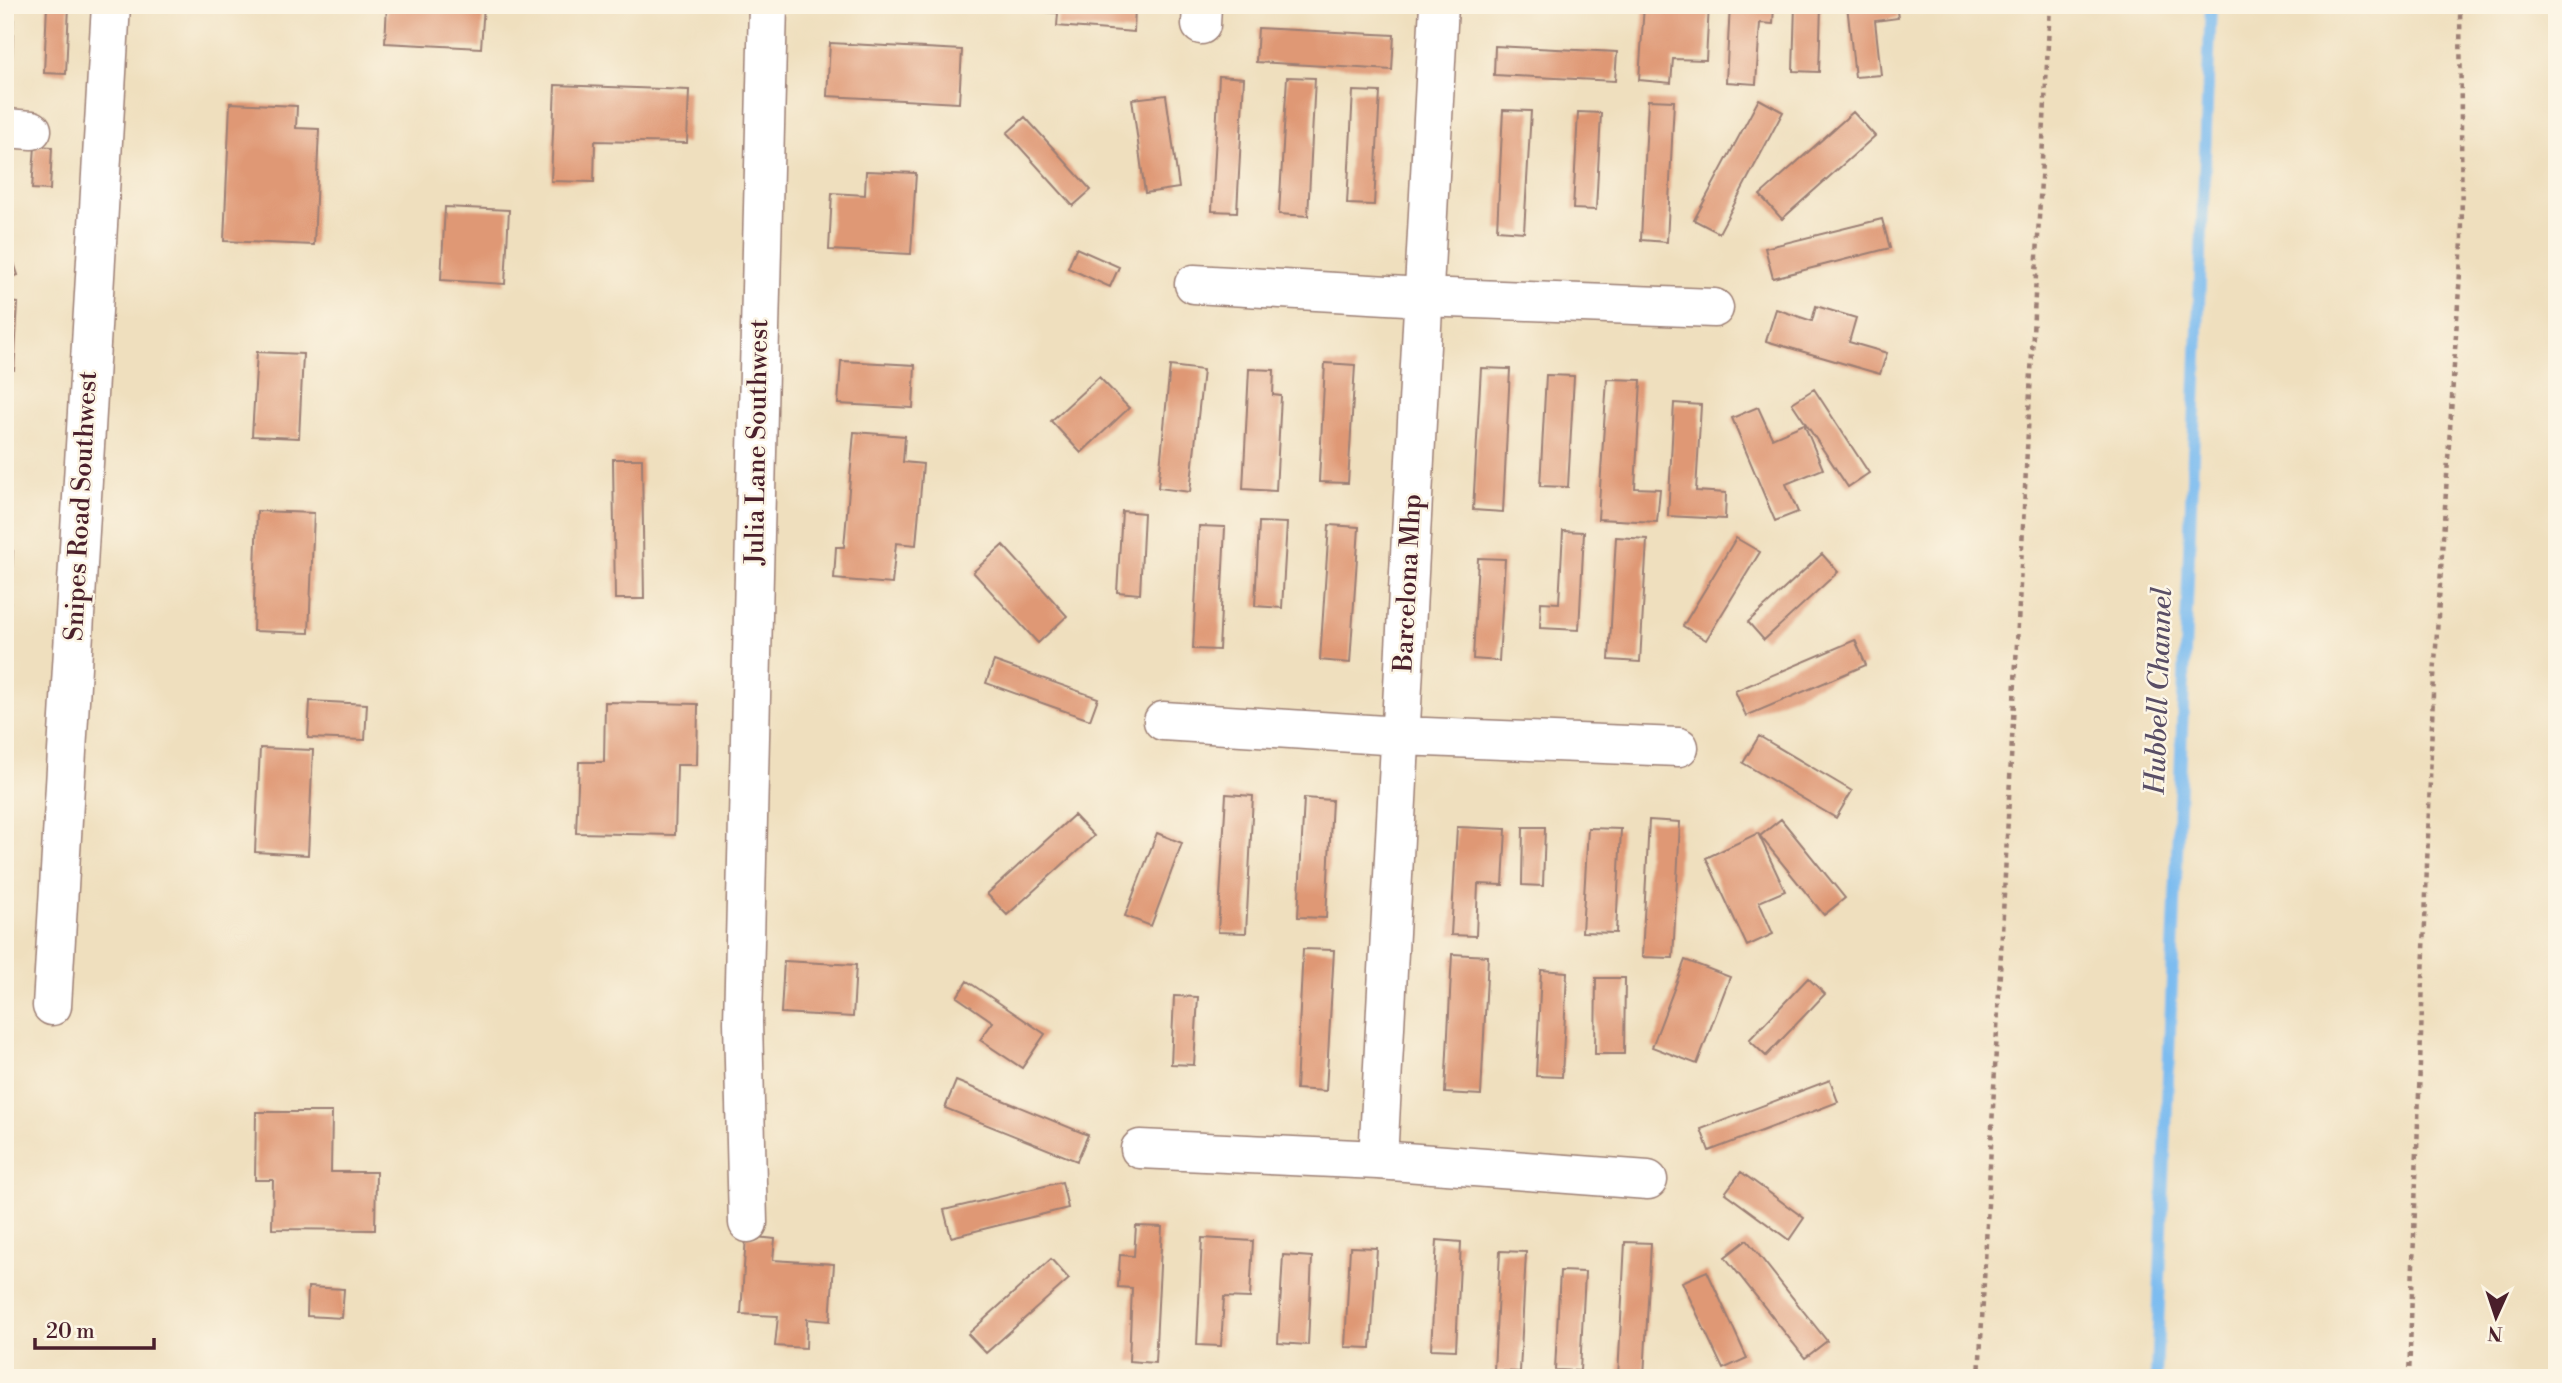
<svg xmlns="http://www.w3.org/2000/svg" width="2562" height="1383" font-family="'Libre Bodoni',serif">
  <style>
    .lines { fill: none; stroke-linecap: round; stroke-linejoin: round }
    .stream { stroke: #7bbcf0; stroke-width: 12 }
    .building { fill: #df9875 }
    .minor-casing { stroke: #9c7f74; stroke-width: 41 }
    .path { stroke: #9c7f74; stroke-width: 4.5; stroke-dasharray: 5 5; stroke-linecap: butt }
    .minor { stroke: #fff; stroke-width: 38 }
    .labels { text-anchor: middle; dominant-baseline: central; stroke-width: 5; stroke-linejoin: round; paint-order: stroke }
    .street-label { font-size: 26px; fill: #4a1f2b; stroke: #fcf5e5 }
    .water-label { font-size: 28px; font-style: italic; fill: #594e66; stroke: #fcf5e5 }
  </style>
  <rect width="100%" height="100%" fill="#fcf5e5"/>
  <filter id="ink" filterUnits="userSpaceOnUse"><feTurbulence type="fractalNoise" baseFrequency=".0143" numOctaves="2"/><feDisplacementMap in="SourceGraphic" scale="14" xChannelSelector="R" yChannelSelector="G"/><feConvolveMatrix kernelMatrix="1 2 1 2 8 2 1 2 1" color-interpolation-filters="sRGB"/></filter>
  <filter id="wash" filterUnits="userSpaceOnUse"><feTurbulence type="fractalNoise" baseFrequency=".00686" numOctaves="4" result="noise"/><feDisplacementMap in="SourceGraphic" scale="28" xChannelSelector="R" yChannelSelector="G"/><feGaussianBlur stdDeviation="1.57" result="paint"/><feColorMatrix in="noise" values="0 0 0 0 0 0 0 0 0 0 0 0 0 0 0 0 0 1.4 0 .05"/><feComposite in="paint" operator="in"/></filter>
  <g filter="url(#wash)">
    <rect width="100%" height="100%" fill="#efdfbe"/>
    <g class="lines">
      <path class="stream" d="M2156 1378 2211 5"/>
    </g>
    <g id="blocks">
      <path class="building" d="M5 5H14L12 59H5Z
        M47 5H69L66 74 44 73Z
        M387 5H484L481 48 385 43Z
        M1008 5H1135L1134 32 1057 26 1058 13 1007 9Z
        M1644 5H1709L1706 60 1673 59 1671 83 1639 80Z
        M1730 5H1774L1773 24 1760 23 1756 84 1726 82Z
        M1795 5H1821L1819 72 1793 71Z
        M1847 5H1896L1898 18 1875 21 1881 75 1855 77Z
        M1258 28 1394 35 1392 70 1256 62Z
        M830 43 962 50 959 103 827 96Z
        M1495 46 1617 52 1615 81 1494 75Z
        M1219 76 1244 78 1237 212 1212 211Z
        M1287 77 1315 78 1308 216 1279 214Z
        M555 85 689 90 687 143 595 141 594 182 551 181Z
        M1353 91 1380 92 1374 205 1347 204Z
        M1166 95 1179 188 1145 193 1132 99Z
        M1759 99 1783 112 1719 233 1694 220Z
        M1648 100 1674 101 1667 242 1641 240Z
        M230 103 297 106 296 128 319 129 314 245 224 241Z
        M1503 110 1531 111 1524 232 1497 230Z
        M1578 112 1601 113 1596 210 1573 209Z
        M1853 112 1875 136 1782 219 1760 195Z
        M1025 117 1091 190 1073 206 1007 133Z
        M35 146 52 147 50 190 32 189Z
        M866 171 916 173 911 254 829 250 832 193 865 195Z
        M445 207 509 210 505 284 441 280Z
        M1882 219 1890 248 1773 278 1765 248Z
        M5 235 18 275 5 279Z
        M1076 248 1119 267 1110 287 1068 268Z
        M5 302 18 303 14 370 5 369Z
        M1816 306 1856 318 1849 342 1887 353 1880 374 1766 341 1776 309 1812 321Z
        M257 352 303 354 299 438 252 436Z
        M841 361 915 365 913 408 838 404Z
        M1325 363 1355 365 1348 483 1319 482Z
        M1170 366 1203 370 1190 492 1158 488Z
        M1481 368 1510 369 1503 512 1473 510Z
        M1249 369 1274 370 1273 395 1281 396 1276 491 1243 489Z
        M1546 375 1574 376 1568 487 1540 486Z
        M1099 377 1129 408 1081 453 1051 421Z
        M1607 379 1641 380 1635 488 1660 489 1657 522 1598 519Z
        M1814 389 1869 473 1848 487 1792 403Z
        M1674 403 1701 405 1696 491 1726 493 1725 519 1668 516Z
        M1758 407 1772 438 1804 424 1823 469 1786 484 1798 512 1775 521 1732 418Z
        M854 432 905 436 903 462 923 464 916 545 896 543 892 584 834 579 836 547H844Z
        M613 459H642L644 599H615Z
        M257 511 314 513 309 633 253 631Z
        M1122 511 1144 513 1140 594 1117 592Z
        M1259 522 1287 523 1282 608 1255 606Z
        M1329 525 1359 527 1350 663 1320 660Z
        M1199 526 1225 527 1219 650 1193 649Z
        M1563 531 1584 532 1579 630 1540 628 1541 602 1559 603Z
        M1616 537 1647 539 1640 662 1609 660Z
        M1736 538 1760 552 1706 640 1683 626Z
        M1003 545 1067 616 1038 643 973 572Z
        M5 551H13L10 605H5Z
        M1822 554 1838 572 1764 640 1748 622Z
        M1478 558 1505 559 1499 661 1473 659Z
        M1855 640 1866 665 1746 716 1735 691Z
        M994 661 1098 698 1090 720 986 683Z
        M310 701 367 704 365 740 308 738Z
        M605 702 698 704 697 765H677L675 835 576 833 579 762H604Z
        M1759 736 1852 791 1836 818 1743 763Z
        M260 748 313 750 308 855 255 852Z
        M1226 794 1253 796 1246 933 1218 932Z
        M1304 798 1332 800 1326 918 1298 917Z
        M1074 815 1094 836 1007 915 987 894Z
        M1781 819 1845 898 1824 915 1760 836Z
        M1649 820 1680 822 1673 958 1642 957Z
        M1457 827 1506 829 1503 885 1478 884 1476 936 1451 935Z
        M1523 827H1545L1543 886 1522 885Z
        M1588 828 1621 829 1616 933 1582 932Z
        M1157 833 1182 843 1151 926 1125 916Z
        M1758 833 1785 891 1759 902 1773 934 1747 946 1706 858Z
        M1303 949 1334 950 1326 1091 1296 1089Z
        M1452 954 1488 956 1481 1095 1445 1093Z
        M1685 960 1730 977 1697 1064 1652 1047Z
        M784 961 856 965 853 1017 781 1013Z
        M1541 970 1567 972 1562 1077 1536 1076Z
        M1596 978H1625L1624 1054H1595Z
        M1808 978 1825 994 1766 1056 1749 1040Z
        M967 981 1045 1034 1022 1068 980 1040 993 1022 957 997Z
        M1174 996 1198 997 1194 1065 1171 1064Z
        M1830 1080 1838 1102 1709 1151 1701 1129Z
        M956 1081 1088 1135 1077 1161 945 1108Z
        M256 1112H332L331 1172H376L375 1230 272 1229 273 1180H255Z
        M1741 1172 1804 1218 1789 1240 1725 1193Z
        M1062 1182 1068 1208 951 1237 944 1210Z
        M1136 1226 1162 1227 1155 1363 1129 1361 1132 1288 1118 1287 1120 1255 1134 1256Z
        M746 1236 775 1239 773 1260 834 1264 830 1321 807 1319 806 1348 775 1346 778 1316 741 1314Z
        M1202 1238 1253 1241 1250 1298 1224 1297 1221 1346 1197 1345Z
        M1437 1240 1461 1242 1456 1350 1431 1349Z
        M1747 1240 1827 1341 1805 1358 1725 1257Z
        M1625 1242 1651 1243 1644 1378 1618 1377Z
        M1350 1247 1377 1248 1371 1348 1345 1347Z
        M1500 1251 1526 1252 1520 1372 1494 1371Z
        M1283 1255 1312 1257 1308 1345 1278 1343Z
        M1051 1259 1069 1279 986 1353 968 1334Z
        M1560 1271 1585 1272 1580 1371 1555 1370Z
        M1707 1271 1747 1358 1723 1369 1682 1282Z
        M308 1287 344 1289 342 1318 307 1316Z"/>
    </g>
  </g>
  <g filter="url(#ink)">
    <use href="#blocks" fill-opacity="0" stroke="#9c7f74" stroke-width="2"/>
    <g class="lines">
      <defs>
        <path id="minor" d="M1201 25 1202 5
          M5 128 32 130
          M1194 284 1423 297 1714 308
          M1163 721 1400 736 1679 747
          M52 1006 111 5
          M1140 1149 1378 1160 1648 1180
          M1378 1160 1439 5
          M748 1223 743 1022 768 5"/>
      </defs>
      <use href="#minor" class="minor-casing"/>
      <path class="path" d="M1979 1378 2050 5
        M2409 1378 2433 694 2462 241 2460 5"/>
      <use href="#minor" class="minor"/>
    </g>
  </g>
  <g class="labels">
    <g class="street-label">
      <text transform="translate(757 442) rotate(-89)">Julia Lane Southwest</text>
      <text transform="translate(81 506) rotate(-87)">Snipes Road Southwest</text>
      <text transform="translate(1408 583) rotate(-87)">Barcelona Mhp</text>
    </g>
    <g class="water-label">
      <text transform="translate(2159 691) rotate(-88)">Hubbell Channel</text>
    </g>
  </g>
  <rect width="2562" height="1383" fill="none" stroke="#fcf5e5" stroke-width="28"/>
  <g transform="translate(2496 1317) rotate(183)" stroke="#fcf5e5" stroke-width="5" paint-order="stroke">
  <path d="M0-5L12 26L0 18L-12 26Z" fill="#4a1f2b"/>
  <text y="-10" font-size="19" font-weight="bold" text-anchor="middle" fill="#4a1f2b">N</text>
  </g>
  <path d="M35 1338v10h119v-10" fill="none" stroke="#4a1f2b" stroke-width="3.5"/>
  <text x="46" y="1338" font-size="21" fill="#4a1f2b" stroke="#fcf5e5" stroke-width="5" paint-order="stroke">20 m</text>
</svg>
